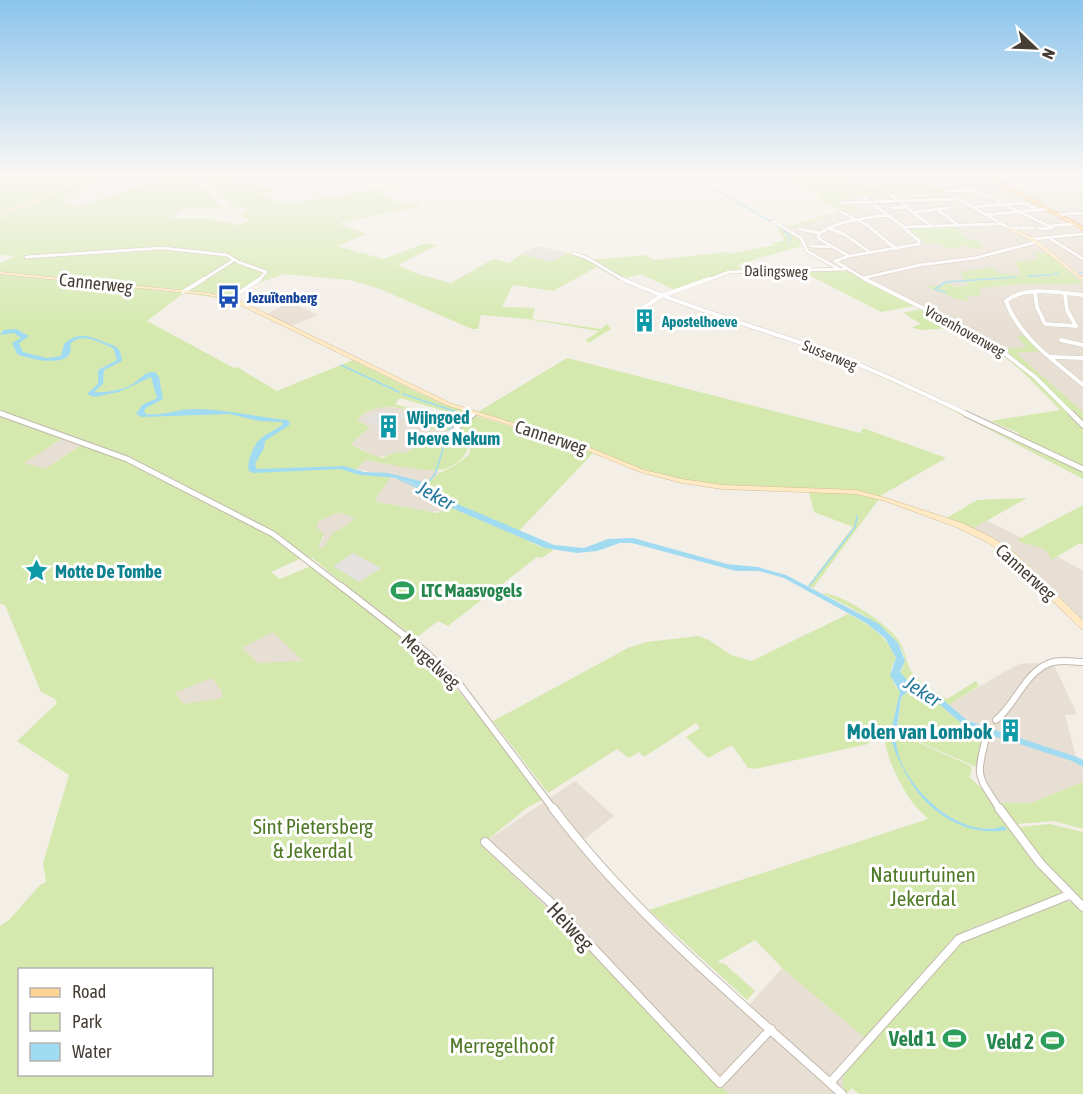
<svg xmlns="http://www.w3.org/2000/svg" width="1083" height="1094" font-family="'Asap Condensed',sans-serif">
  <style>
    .residential { fill: #e8dfd4 }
    .industrial { fill: #e6e0db }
    .green { fill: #d5e9ae; fill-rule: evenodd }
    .parking { fill: #e4e1de }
    .water { fill: #a1dbf2 }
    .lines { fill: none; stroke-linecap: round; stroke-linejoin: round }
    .stream { stroke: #a1dbf2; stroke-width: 1.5 }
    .street-far4-casing { stroke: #c2b7ac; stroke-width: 4 }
    .street-far3-casing { stroke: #c2b7ac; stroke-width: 4.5 }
    .street-far2-casing { stroke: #c2b7ac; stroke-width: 7 }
    .street-far1-casing { stroke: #c2b7ac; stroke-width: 8 }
    .street-casing { stroke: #c2b7ac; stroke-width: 10 }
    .secondary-casing { stroke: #d5bc95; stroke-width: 1 }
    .primary-casing { stroke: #e6ae61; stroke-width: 2 }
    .street-far4 { stroke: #fff; stroke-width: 3 }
    .street-far3 { stroke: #fff; stroke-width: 4 }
    .street-far2 { stroke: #fff; stroke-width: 5 }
    .street-far1 { stroke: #fff; stroke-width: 6 }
    .street { stroke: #fff; stroke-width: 8 }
    .secondary { fill: #ffeac5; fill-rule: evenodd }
    .primary { fill: #ffd394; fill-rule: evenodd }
    .labels { text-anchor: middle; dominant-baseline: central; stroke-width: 6; stroke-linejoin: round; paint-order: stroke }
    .far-street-label { font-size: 15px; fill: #463e35; stroke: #fff }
    .far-transit-label { font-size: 15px; font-weight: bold; fill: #164399; stroke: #fff; text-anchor: start }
    .far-culture-label { font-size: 15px; font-weight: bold; fill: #0d838f; stroke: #fff; text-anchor: start }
    .street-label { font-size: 18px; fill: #463e35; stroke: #fff }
    .culture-label { font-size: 18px; font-weight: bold; fill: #0d838f; stroke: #fff; text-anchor: start }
    .leisure-label { font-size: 18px; font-weight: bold; fill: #27864d; stroke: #fff; text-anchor: start }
    .water-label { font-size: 20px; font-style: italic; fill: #287a9c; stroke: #fff }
    .near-culture-label { font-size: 21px; font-weight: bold; fill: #0d838f; stroke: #fff; text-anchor: end }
    .near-park-label { font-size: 21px; fill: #507a27; stroke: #fff }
    .near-street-label { font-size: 21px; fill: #463e35; stroke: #fff }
    .near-leisure-label { font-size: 21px; font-weight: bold; fill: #27864d; stroke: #fff; text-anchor: end }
  </style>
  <rect width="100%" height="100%" fill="#f3eee6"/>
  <path class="residential" d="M1017 180 1022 183 1007 184 1020 191 1034 193 1083 190V412H1068L1034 378 974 333 859 278 834 262H823L808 252 802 246 801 239 785 227 829 214 848 210 835 202V199L934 184Z
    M291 302 318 315 291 326 266 314Z
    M378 406 408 409 438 419 425 429 450 430 446 433 444 439H427L406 453 376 457 351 444 370 427 357 420 359 417Z
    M64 438 82 444 44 470 17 466Z
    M365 460 437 470 439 473 428 483 356 469Z
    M391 477 412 483 426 491 445 505 442 511 430 512 368 500Z
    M335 513 346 514 355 519 324 547 317 548 324 537 315 525 322 518Z
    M985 520 1041 547 1083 571V631L993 546 967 530Z
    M270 627 309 663H258L237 644Z
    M1034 663 1054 665 1077 714 1065 715 1076 756 1083 767V782L1031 803H999L984 780 981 768 976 767 980 747 988 729 968 721 949 705 1002 673 1020 664Z
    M224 672 222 698 179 708 166 684Z
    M575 781 614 816 578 844 744 1011 782 968 876 1047 835 1094H726L479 846Z"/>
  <path class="industrial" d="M537 246 567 253 551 262 521 254Z"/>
  <path class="green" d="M18 175H130L83 185 88 188 79 190 61 202 80 206 174 175H190L222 208H184L169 218H204L239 225 251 220 240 216 249 209 233 206 200 175H223L276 191 257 194C267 197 276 203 286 203 318 202 430 174 450 187L439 183 420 184 378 191 403 205 415 202 422 206 338 223 367 234 337 246 383 259 426 243 437 245 398 265 418 274 451 283 493 259 509 263 521 254 551 262 568 253 572 254 571 256 578 255 627 282 618 279 597 267 553 291 513 285 502 307 535 308 532 319 601 329 607 324 611 329 588 343 586 340 599 331 527 319 481 315 478 329H472L380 289 349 280 284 274 256 284 231 300 184 293 147 321 234 368 237 367 277 391 353 360 421 394 470 413 450 430 425 429 438 419C412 411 378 396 357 420L370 427 351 444 363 451 382 458 397 452 406 453 427 438 444 439 446 433C485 432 465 467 439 470 421 472 385 463 365 460L353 473 391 477 376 498 377 502 437 513 442 511 445 505 509 531 538 546 554 550 541 558 537 557 448 626 438 621 416 638 357 595 312 558 306 561 302 558 271 572 280 579 313 565 435 664 482 719 544 799 528 807 481 845C567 925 646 1012 729 1094H0V926L9 920 40 885 46 882 43 863 69 775 17 741 57 703 55 699 41 692 5 605 0 604V263L15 256 0 255V218L12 213 0 216V178ZM400 398 455 414 447 419 395 404ZM63 438 81 445 45 469 24 463ZM336 513 346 514 355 519 332 534 324 547 318 548 324 534 317 528 318 522ZM273 632 303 661 258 663 242 648ZM212 678 222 692V698L184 704 175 693ZM20 970H212V1074H20Z
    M794 175H851L872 179 850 176 844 180 870 187 882 185 873 182 890 181 882 175H923L948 193 854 196 846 199H836V202L851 204 862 212C853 212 842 211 833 214 823 218 798 231 785 227L841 211 816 198 822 197 815 193H818L784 178Z
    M779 226 801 239 802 246 743 263 738 265 742 269 722 273 675 290 641 274 625 278 592 260 645 255 654 260 725 252 728 254 775 245 772 243 782 241 783 238 779 232Z
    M954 226 966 238 981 242 979 245 984 248 975 249 965 246 948 249 936 243H923V240L907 228Z
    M1034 253H1047L1083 284H1023L981 288 979 296 964 295 970 301C954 301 941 291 926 287L948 283 956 287 968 285 960 272 992 267 998 273 1021 275 1015 262 1038 259Z
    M764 271H847L974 333 1034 378 1083 426V467L1016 437 1019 433 990 421 1060 410 1027 376 999 352C979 355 969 336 951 330 938 326 924 334 912 327L921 324 903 313 921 309 915 306 881 312 807 274 747 272Z
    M1026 335 1042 351 1016 353 1083 412V423L1039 379 1004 349 1027 347 1017 337Z
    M567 358 860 433 863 428 946 458 880 496 839 489 737 488 676 478 634 467 590 448 478 412Z
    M861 368 911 387 1083 471V479L929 398Z
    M474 415 577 447 593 453 519 531 464 508 429 487 428 483 439 473 452 467 469 455 471 443 458 429Z
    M809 492 855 493 879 499 813 588 808 586 853 527 814 512Z
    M1027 498 972 529 945 519 977 500Z
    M1083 505V545L1080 543 1051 560C1048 544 1028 547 1017 540Z
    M822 593C841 593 888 624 899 641 906 651 906 665 913 674 922 685 936 692 947 699L976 681 979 686 949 705C935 692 910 686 900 673 924 639 844 605 822 593Z
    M848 614C870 625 886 635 896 658L891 669 894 684 900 692 894 722 892 726 886 725 868 744 755 769 748 768 732 745 708 758 686 737 700 728 696 723 644 757 639 752 629 758 617 749 548 793 493 721 628 648 647 642 698 636 709 640 731 655 752 661Z
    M911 689 933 699 960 722 985 734 976 767 897 732 901 697Z
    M886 733 904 736 971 766 972 771 969 777 986 792 1061 891 1060 895 969 929 954 939 866 1039 782 968 755 940 717 962 725 964 755 991 747 1000 649 910 928 819C924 814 917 809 912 802 902 788 881 750 886 733Z
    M1083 782V829L1054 821 1018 824 1020 827 1050 824 1083 832V905L1032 852 999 803H1031Z
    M1060 901 1071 902 1083 910V1094H859L852 1088 847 1093 842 1085 844 1073 962 942Z"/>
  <path class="parking" d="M383 410 396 417 403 413 407 416 381 428 364 419Z
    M353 553 381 568 359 582 333 566Z"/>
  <path class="water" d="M16 329 29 336 19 343 23 352 47 358 61 356 64 344C79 331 88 336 104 342 116 346 121 347 122 361L104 370 103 384 94 392C105 393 123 390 133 384 142 378 143 372 155 372L159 377 163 399 146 408 144 411 146 414C162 416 178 409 193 409 226 409 256 417 288 420L290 424 288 426 265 441 264 448 255 464 257 469 344 466 364 472 388 473 428 483 432 490 448 500 554 545 584 548 608 539 633 538 727 564 758 567 786 575 879 624 898 643 905 661 900 672 907 680 936 694 968 721 1077 757 1083 760V767L1072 761 975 730 960 722 933 699 911 689 901 697 897 728 892 726 900 692 890 675 896 658 885 638 866 623 784 578 759 571H736L632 543H620L597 551 577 553 545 548 445 505 412 483 398 478 360 475 340 469 253 473 249 471C246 464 253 446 259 440 265 434 276 430 283 424L282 422 259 421 229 414 142 417 136 414 142 405 157 398 151 377 119 392 94 397 87 394 98 384V370L117 360 113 348C99 343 85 332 71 343 70 346 71 350 70 353 64 367 27 359 17 354L12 343 21 338 14 333 0 335 3 330Z
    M891 735 896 736C894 780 959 843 1004 826L1007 830C961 838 920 807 902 766 897 756 892 746 891 735Z"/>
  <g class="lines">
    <path class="stream" d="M693 177 732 199
      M736 201 758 214
      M761 216 770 221
      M782 228 790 237 789 243
      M1080 273 1083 272
      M1053 274H1059
      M1028 276 1050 275
      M945 292 935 289 946 282 1016 277
      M341 365 399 392
      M403 394 463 414 449 430
      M397 478 425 491
      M427 484 435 474 448 433
      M809 586 855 527 857 516"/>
    <defs>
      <path id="street-far4" d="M871 179 937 184 999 181
        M946 191 974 190 1051 227
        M891 195 931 226
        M863 197 904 227
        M955 197 1009 228H1034
        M841 203 958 199
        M971 207 1024 203 1038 210
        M892 208 907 207
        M939 211 958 225
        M841 212 867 225 896 249
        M915 212 948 208
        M985 215 1048 209
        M1057 215 1083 213
        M773 221 801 238 807 251 839 269
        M1049 226 1074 224
        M828 228 844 234 871 253
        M799 229 820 233C841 220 864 218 888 215
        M1039 229 1053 228
        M820 233 818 237 821 240 849 256
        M1033 239 1083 234
        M1051 239 1083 259
        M811 246 831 247
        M573 253 587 258 626 281
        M26 257 162 248 227 255 238 262 266 272 258 281
        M863 278 920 265 975 258 1037 242
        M201 281 234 260
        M705 281 729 272 845 269
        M868 281 835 261 849 256 919 244V241L904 228 906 227 998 224"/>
      <path id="street-far3" d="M622 279C684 306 749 325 813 347 867 366 918 391 969 415
        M865 279 990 342 1035 377 1073 415
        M183 292 204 279
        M1035 293 1037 307 1045 324 1076 326 1067 310 1065 294
        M1083 295C1060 293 1025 285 1006 301 1019 338 1054 360 1083 385
        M230 299 260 279
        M643 308 661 296 709 279
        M1061 340 1083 345
        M1050 357 1083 358
        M0 413 6 415
        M471 415 474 413"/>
      <path id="street-far2" d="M2 414 127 459 273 534 343 588
        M966 414 1083 469
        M1072 414 1083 425
        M457 431 456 428 473 414"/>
      <path id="street-far1" d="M341 586 423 650 460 685 554 810
        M996 720C1016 704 1025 672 1050 663 1060 659 1073 662 1083 662
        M986 738C975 779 978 775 1000 810"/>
      <path id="street" d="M553 808C635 917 742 1003 842 1094
        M999 808 1040 863 1083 907
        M485 842 549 901 720 1083 771 1029
        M830 1083 959 939 1069 895"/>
      <path id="secondary" d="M111 175H119L69 186 37 202 0 215V213L35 200 67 184Z
        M1007 227H1011L1034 238 1083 278V281L1030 240 1007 229Z
        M0 272 208 293 236 299 450 403 583 445 644 470 682 479 722 485 856 490 889 499 962 523 993 538 1016 554 1083 621V629L1080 628 1010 558 987 542 956 527 885 501 856 494 722 489 682 483 640 472 579 447 446 405 232 301 208 295 0 274Z"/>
      <path id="primary" d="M992 177 1083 227V230L991 179Z"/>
    </defs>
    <use href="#street-far4" class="street-far4-casing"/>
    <use href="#street-far3" class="street-far3-casing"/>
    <use href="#street-far2" class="street-far2-casing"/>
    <use href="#street-far1" class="street-far1-casing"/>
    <use href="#street" class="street-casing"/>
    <use href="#secondary" class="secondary-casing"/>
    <use href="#primary" class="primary-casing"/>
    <use href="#street-far4" class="street-far4"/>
    <use href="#street-far3" class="street-far3"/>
    <use href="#street-far2" class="street-far2"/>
    <use href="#street-far1" class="street-far1"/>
    <use href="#street" class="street"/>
    <use href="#secondary" class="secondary"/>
    <use href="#primary" class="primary"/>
  </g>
  <linearGradient id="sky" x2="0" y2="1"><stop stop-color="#8bc4ec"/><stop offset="0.53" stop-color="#faf7f4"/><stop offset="1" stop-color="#faf7f4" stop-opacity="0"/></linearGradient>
  <rect width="1083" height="328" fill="url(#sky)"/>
  <defs>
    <symbol id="bus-bare" viewBox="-9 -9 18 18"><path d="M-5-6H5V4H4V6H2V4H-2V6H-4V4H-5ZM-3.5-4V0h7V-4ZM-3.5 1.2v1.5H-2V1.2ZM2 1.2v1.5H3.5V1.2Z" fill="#1a4fb4" stroke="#fff" stroke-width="2.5" paint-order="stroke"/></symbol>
    <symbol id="building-bare" viewBox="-9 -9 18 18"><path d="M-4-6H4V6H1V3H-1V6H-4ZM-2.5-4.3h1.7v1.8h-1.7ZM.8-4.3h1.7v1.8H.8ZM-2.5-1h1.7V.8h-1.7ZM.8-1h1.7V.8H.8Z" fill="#0f9aa8" stroke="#fff" stroke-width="2.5" paint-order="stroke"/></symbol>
    <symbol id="sight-bare" viewBox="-9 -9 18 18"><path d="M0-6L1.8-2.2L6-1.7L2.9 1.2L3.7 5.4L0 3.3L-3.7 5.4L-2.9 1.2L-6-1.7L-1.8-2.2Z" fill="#0f9aa8" stroke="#fff" stroke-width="2.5" paint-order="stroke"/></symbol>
    <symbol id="stadium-bare" viewBox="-9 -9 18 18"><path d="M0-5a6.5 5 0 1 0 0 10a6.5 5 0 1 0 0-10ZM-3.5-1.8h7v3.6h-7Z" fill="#2e9e5b" stroke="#fff" stroke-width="2.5" paint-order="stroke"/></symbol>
  </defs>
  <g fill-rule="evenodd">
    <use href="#bus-bare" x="212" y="280" width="33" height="33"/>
    <use href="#building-bare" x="628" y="304" width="33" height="33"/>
    <use href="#building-bare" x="372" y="410" width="33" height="33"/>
    <use href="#sight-bare" x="20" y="554" width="33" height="33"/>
    <use href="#stadium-bare" x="386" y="574" width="33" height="33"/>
    <use href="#building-bare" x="994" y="714" width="33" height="33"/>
    <use href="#stadium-bare" x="938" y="1022" width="33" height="33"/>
    <use href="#stadium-bare" x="1036" y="1024" width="33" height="33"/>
  </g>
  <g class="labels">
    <g class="far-street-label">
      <text transform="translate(776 271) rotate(1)">Dalingsweg</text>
      <text transform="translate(965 331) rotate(29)">Vroenhovenweg</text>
      <text transform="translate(830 355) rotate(22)">Susserweg</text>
    </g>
    <g class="far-transit-label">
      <text x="247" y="297">Jezuïtenberg</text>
    </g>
    <g class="far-culture-label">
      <text x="662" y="321">Apostelhoeve</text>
    </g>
    <g class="street-label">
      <text transform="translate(96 283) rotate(6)">Cannerweg</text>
      <text transform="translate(551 437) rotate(18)">Cannerweg</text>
      <text transform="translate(1026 572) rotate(42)">Cannerweg</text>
      <text transform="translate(431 661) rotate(42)">Mergelweg</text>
    </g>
    <g class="culture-label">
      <text x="407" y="417">Wijngoed<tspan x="407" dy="21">Hoeve Nekum</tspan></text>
      <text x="55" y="571">Motte De Tombe</text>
    </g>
    <g class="leisure-label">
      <text x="421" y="590">LTC Maasvogels</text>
    </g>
    <g class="water-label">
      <text transform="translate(436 495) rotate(29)">Jeker</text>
      <text transform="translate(923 691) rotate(33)">Jeker</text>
    </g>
    <g class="near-culture-label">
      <text x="992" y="731">Molen van Lombok</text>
    </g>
    <g class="near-park-label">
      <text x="313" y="826">Sint Pietersberg<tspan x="313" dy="24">&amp; Jekerdal</tspan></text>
      <text x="923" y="874">Natuurtuinen<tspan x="923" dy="24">Jekerdal</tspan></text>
      <text x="502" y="1045">Merregelhoof</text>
    </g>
    <g class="near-street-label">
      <text transform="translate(571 926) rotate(47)">Heiweg</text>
    </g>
    <g class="near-leisure-label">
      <text x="936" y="1038">Veld 1</text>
      <text x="1034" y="1041">Veld 2</text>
    </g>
  </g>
  <rect x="18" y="968" width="195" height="108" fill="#ffffff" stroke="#b5b2ae" stroke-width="1.5"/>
  <rect x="30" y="988" width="30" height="9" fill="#ffd394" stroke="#b5b2ae" stroke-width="1.5"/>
  <text x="72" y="998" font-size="18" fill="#463e35">Road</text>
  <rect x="30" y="1013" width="30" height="18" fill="#d5e9ae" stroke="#b5b2ae" stroke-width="1.5"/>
  <text x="72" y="1028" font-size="18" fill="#463e35">Park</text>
  <rect x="30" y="1043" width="30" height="18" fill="#a1dbf2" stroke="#b5b2ae" stroke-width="1.5"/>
  <text x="72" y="1058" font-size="18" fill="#463e35">Water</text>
  <g transform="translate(1035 48) rotate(113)" stroke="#ffffff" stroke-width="4.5" paint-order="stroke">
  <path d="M0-4.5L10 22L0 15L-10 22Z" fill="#463e35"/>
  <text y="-9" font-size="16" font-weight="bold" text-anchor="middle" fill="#463e35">N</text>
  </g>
</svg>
